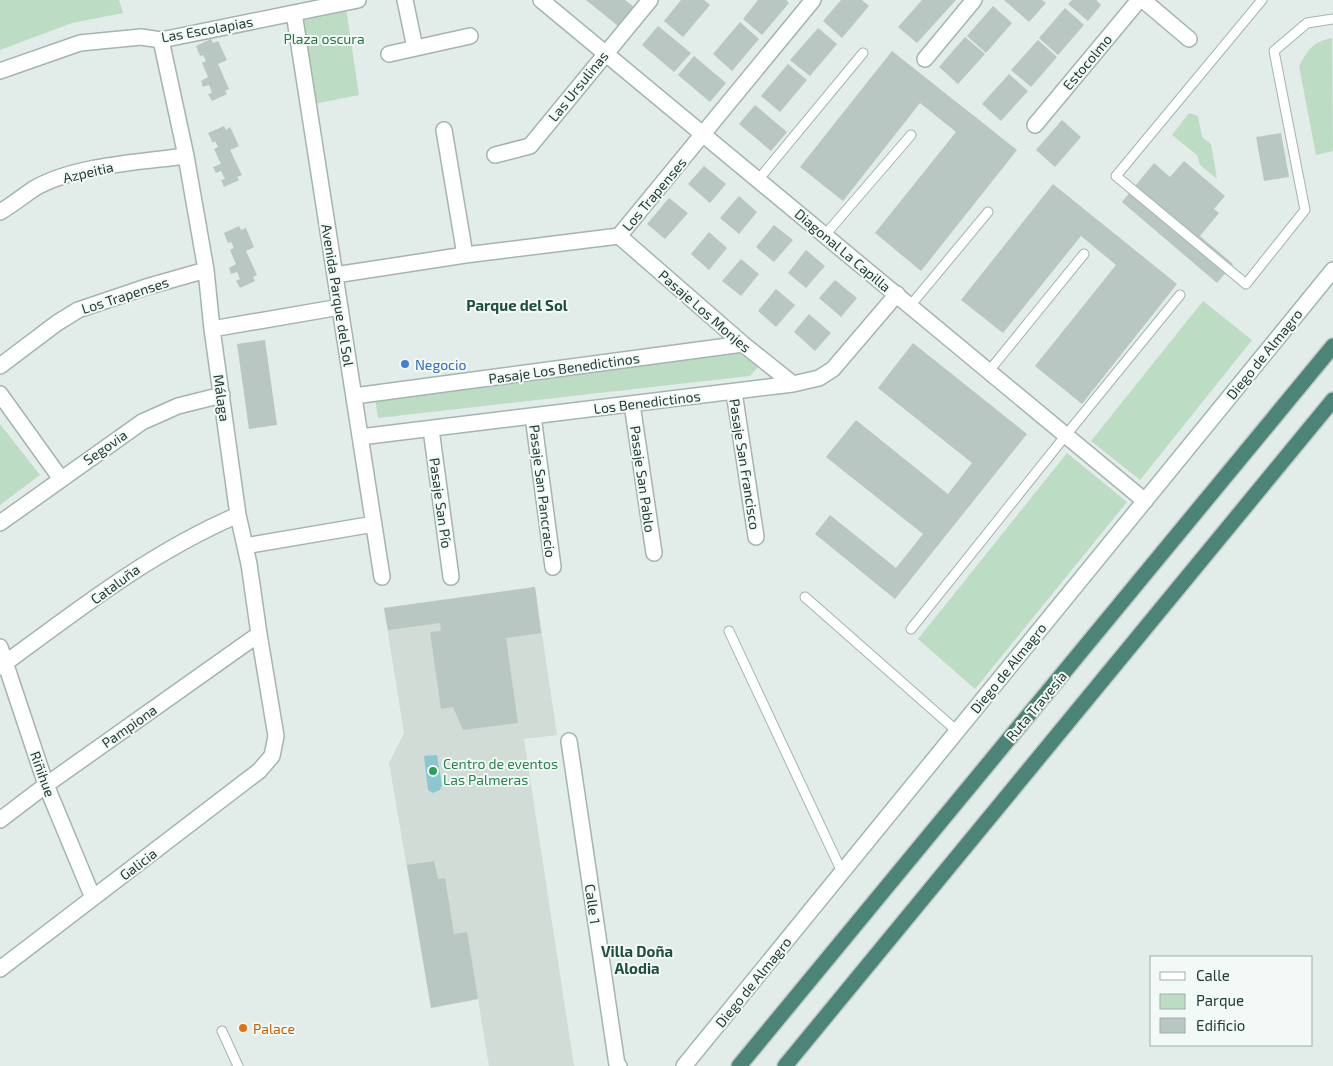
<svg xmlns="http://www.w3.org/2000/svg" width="1333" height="1066" font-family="'Exo 2',sans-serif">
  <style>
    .built { fill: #d1dcd7 }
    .green { fill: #bcddc4 }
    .water { fill: #8bc7d1 }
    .building { fill: #b8c7c1 }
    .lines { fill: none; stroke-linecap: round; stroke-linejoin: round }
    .service-casing { stroke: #a5b4af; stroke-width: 11 }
    .minor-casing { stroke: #a5b4af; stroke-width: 18 }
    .tertiary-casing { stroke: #a5b4af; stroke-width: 18 }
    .secondary-casing { stroke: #a1b8b0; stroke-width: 18 }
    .trunk-casing { stroke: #c1c9c7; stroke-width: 18 }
    .service { stroke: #fff; stroke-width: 9 }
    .minor { stroke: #fff; stroke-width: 15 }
    .tertiary { stroke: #fff; stroke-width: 15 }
    .secondary { stroke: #fff; stroke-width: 15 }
    .trunk { stroke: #4c8577; stroke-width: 15 }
    .shop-dot { fill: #3f7fe0; stroke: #f3f9f6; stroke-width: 2 }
    .leisure-dot { fill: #2e9e5b; stroke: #f3f9f6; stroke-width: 2 }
    .food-dot { fill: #e8710a; stroke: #f3f9f6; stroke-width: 2 }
    .labels { text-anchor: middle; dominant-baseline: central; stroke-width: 4; stroke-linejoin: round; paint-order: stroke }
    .street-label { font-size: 14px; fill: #223d36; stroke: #f3f9f6 }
    .park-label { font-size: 14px; fill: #2d7447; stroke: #f3f9f6 }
    .shop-label { font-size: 14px; fill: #366cbe; stroke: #f3f9f6; text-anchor: start }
    .leisure-label { font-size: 14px; fill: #27864d; stroke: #f3f9f6; text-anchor: start }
    .food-label { font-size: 14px; fill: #c56008; stroke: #f3f9f6; text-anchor: start }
    .neighbourhood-label { font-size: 15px; font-weight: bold; fill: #1f4f43; stroke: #f3f9f6 }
  </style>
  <rect width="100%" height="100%" fill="#e2ece8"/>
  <path class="built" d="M535 587 557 735 524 739 574 1066H489L478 999 431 1008 389 763 404 733 384 608Z"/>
  <path class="green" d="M0 0H119L123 13 72 23 0 50Z
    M345 2 359 95 309 105 294 13Z
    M1332 38 1333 151 1316 155 1299 66C1309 49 1312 42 1332 38Z
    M1189 113 1198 116 1202 137 1211 144 1217 179 1200 165 1197 155 1172 135Z
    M1203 301 1252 340 1140 480 1091 441Z
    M743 351 760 365 750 376 378 418 375 398Z
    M0 424 40 475 0 505Z
    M1067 453 1127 502 975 689 918 639Z"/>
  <path class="water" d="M437 755 442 785 440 790 433 793 428 790 424 756Z"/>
  <path class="building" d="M586 0H625L634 7 618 26Z
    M681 0H704L710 5 683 37 664 21Z
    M758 0H786L789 3 762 35 743 19Z
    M841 0H862L869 6 842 38 823 21Z
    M922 0H956L917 43 898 27Z
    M1004 0H1042L1046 3 1029 22Z
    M1072 0H1096L1101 5 1088 21 1068 4Z
    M993 6 1012 23 986 53 967 36Z
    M1065 8 1084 25 1058 55 1039 38Z
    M740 22 759 39 732 71 713 54Z
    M658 26 691 53 674 72 642 45Z
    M818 28 837 44 810 76 790 60Z
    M965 37 985 54 958 84 939 67Z
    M211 39 213 43 218 41 227 60 218 64 229 89 225 91 227 94 212 101 208 94 212 93 209 85 203 87 201 81 208 77 202 63 206 61 203 55 200 56 196 46Z
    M1038 40 1057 57 1031 87 1011 70Z
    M892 51 1017 150 921 271 875 233 956 132 920 103 843 201 800 167Z
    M694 56 726 83 710 102 678 75Z
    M788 64 807 80 780 112 761 96Z
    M1009 74 1028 91 1001 121 982 104Z
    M755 105 787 132 771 151 739 124Z
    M1062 120 1081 137 1055 167 1036 150Z
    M224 126 226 130 230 127 239 146 230 150 242 175 237 177 239 180 224 187 221 180 225 179 221 171 216 173 213 167 221 164 214 149 218 147 215 141 213 143 208 133Z
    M1281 133 1289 177 1264 181 1256 137Z
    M1184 161 1225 196 1214 209 1219 213 1200 236 1233 264 1217 283 1122 202 1154 163 1170 177Z
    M704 166 726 184 710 203 688 184Z
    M1053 184 1177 284 1082 404 1035 366 1116 265 1081 236 1003 333 961 300Z
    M739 196 757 212 739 234 720 218Z
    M669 198 688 213 665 239 647 224Z
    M774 225 793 240 774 262 756 247Z
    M239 226 241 230 246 228 254 247 246 251 257 275 253 277 255 281 240 288 236 281 240 279 237 272 231 274 229 268 236 264 230 250 234 248 231 242 228 243 224 233Z
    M709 232 727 248 709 270 691 254Z
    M806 250 825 266 806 288 788 273Z
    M741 259 759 274 741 296 722 281Z
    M835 280 857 298 841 317 819 298Z
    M776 289 795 305 776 327 758 311Z
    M809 314 831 333 815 351 794 332Z
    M265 340 277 425 249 429 237 344Z
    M913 343 1027 434 895 599 815 534 830 515 896 568 923 534 826 457 856 420 948 494 972 463 878 388Z
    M535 587 541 633 506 638 518 723 463 730 453 707 441 709 430 632 441 631 440 623 388 630 384 608Z
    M434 861 438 879 445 878 454 934 467 932 478 999 431 1008 407 865Z"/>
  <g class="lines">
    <defs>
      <path id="service" d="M1262 0 1116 176 1246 284 1305 210 1274 51 1307 23 1333 19
        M758 180 863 53
        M825 235 911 135
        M910 306 988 212
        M989 371 1084 254
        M805 597 957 731
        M911 629 1066 435 1180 295
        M729 631 842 872
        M222 1031 238 1066"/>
      <path id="minor" d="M405 0 415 48
        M1143 0 1189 39
        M294 13 382 577
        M389 54 470 36
        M925 59 974 0
        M0 71 80 43 141 37 161 40 358 0
        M1035 125 1139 0
        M444 130 465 255
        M495 155 530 146 650 0
        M0 212C12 205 23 196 35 188 76 165 140 162 186 156
        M619 236 743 344 793 384
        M335 275 465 255 619 236 813 0
        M212 329 340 307
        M0 366 57 323 78 310 146 287 206 270
        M734 392 756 537
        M0 394 61 479
        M354 396 743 344
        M632 404 654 553
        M533 416 553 567
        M431 429 451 577
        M360 437 793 384 819 378 833 369 897 294
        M0 523 142 422 178 406 222 395
        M245 546 374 524
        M0 647 46 785 93 898
        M0 667C76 611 151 552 238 515
        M569 741 617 1065 619 1066
        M0 820 46 785 259 634
        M0 969 259 771 272 756 276 736 259 634 249 564 238 515 212 329 206 270 186 156 161 40"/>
      <path id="tertiary" d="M541 0 1145 501"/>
      <path id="secondary" d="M684 1066 1333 270"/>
      <path id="trunk" d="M739 1066 1333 346
        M785 1066 1333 400"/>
    </defs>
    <use href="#service" class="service-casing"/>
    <use href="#minor" class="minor-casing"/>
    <use href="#tertiary" class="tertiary-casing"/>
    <use href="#secondary" class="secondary-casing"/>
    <use href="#trunk" class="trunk-casing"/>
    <use href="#service" class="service"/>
    <use href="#minor" class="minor"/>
    <use href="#tertiary" class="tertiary"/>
    <use href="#secondary" class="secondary"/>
    <use href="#trunk" class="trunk"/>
  </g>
  <circle class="shop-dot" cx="405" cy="364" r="5"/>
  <circle class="leisure-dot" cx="433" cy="771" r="5"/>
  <circle class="food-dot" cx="243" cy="1028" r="5"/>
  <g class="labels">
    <g class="street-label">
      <text transform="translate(207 29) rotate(-10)">Las Escolapias</text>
      <text transform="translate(1087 62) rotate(-50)">Estocolmo</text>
      <text transform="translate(578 86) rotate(-51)">Las Ursulinas</text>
      <text transform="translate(88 172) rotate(-13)">Azpeitia</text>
      <text transform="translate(654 194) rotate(-50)">Los Trapenses</text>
      <text transform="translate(843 250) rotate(40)">Diagonal La Capilla</text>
      <text transform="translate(125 295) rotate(-18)">Los Trapenses</text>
      <text transform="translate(338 295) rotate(81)">Avenida Parque del Sol</text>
      <text transform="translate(705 311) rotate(41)">Pasaje Los Monjes</text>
      <text transform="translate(1264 354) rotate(-51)">Diego de Almagro</text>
      <text transform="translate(564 368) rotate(-8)">Pasaje Los Benedictinos</text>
      <text transform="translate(222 398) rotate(82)">Málaga</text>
      <text transform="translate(647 402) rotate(-7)">Los Benedictinos</text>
      <text transform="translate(105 447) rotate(-35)">Segovia</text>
      <text transform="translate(745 464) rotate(81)">Pasaje San Francisco</text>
      <text transform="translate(643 479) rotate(82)">Pasaje San Pablo</text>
      <text transform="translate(543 491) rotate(83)">Pasaje San Pancracio</text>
      <text transform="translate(441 503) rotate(82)">Pasaje San Pío</text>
      <text transform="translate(115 584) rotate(-36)">Cataluña</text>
      <text transform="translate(1008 668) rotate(-51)">Diego de Almagro</text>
      <text transform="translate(1036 706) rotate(-50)">Ruta Travesía</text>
      <text transform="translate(129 726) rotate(-35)">Pampiona</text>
      <text transform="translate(43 774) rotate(70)">Riñihue</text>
      <text transform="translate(138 864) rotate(-37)">Galicia</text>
      <text transform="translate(593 904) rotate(82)">Calle 1</text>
      <text transform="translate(753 982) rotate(-51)">Diego de Almagro</text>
    </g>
    <g class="park-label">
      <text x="324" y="38">Plaza oscura</text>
    </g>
    <g class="shop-label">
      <text x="415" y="364">Negocio</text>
    </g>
    <g class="leisure-label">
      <text x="443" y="763">Centro de eventos<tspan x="443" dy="16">Las Palmeras</tspan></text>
    </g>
    <g class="food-label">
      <text x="253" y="1028">Palace</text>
    </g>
    <g class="neighbourhood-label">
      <text x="517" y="305">Parque del Sol</text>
      <text x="637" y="951">Villa Doña<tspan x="637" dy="17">Alodia</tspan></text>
    </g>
  </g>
  <rect x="1150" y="956" width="162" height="90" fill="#f3f9f6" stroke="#9faea9"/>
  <rect x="1160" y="972" width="25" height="8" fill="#ffffff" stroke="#9faea9"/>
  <text x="1196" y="981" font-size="15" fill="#223d36">Calle</text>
  <rect x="1160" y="994" width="25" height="15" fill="#bcddc4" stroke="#9faea9"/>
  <text x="1196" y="1006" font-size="15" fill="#223d36">Parque</text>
  <rect x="1160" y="1018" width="25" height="15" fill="#b8c7c1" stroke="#9faea9"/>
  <text x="1196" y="1031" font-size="15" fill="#223d36">Edificio</text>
</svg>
